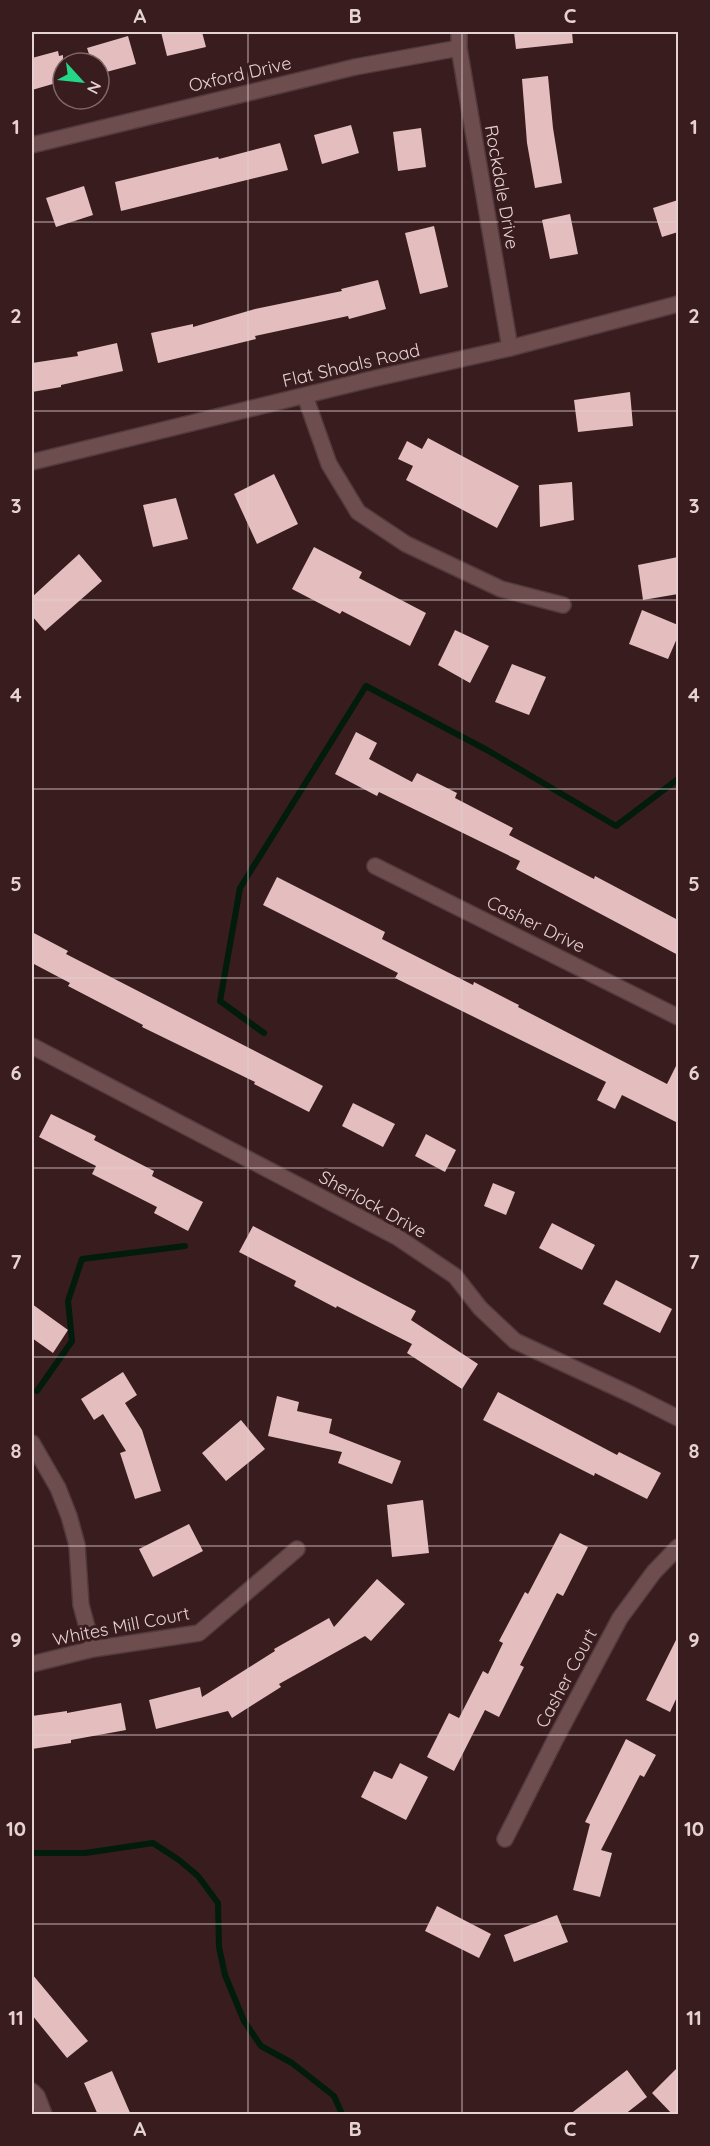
<svg xmlns="http://www.w3.org/2000/svg" width="710" height="2146" font-family="Quicksand,sans-serif">
  <style>
    .lines { fill: none; stroke-linecap: round; stroke-linejoin: round }
    .stream { stroke: #011b0c; stroke-width: 6 }
    .building { fill: #e4bdbe }
    .minor-casing { stroke: #523a3d; stroke-width: 18 }
    .secondary-casing { stroke: #523a3d; stroke-width: 18 }
    .minor { stroke: #6d4d4e; stroke-width: 15 }
    .secondary { stroke: #6d4d4e; stroke-width: 15 }
    .grid { fill: none; stroke: #e6d2d3; stroke-width: 1.5; stroke-opacity: 0.55 }
    .labels { text-anchor: middle; dominant-baseline: central; stroke-width: 6; stroke-linejoin: round; paint-order: stroke }
    .street-label { font-size: 18px; fill: #e6d2d3; stroke: #381c1e }
    .neatline { fill: none; stroke: #e6d2d3; stroke-width: 2 }
    .grid-label { font-size: 20px; text-anchor: middle; font-weight: bold; fill: #e6d2d3 }
  </style>
  <rect width="100%" height="100%" fill="#381c1e"/>
  <g class="lines">
    <path class="stream" d="M264 1033 220 1001 240 888 366 686 487 750 616 826 678 779
      M37 1391 72 1341 68 1301 82 1259 185 1246
      M32 1853H85L153 1843 179 1860 198 1876 218 1903 219 1947 225 1975 244 2021 261 2046 292 2063 334 2096 342 2114"/>
  </g>
  <path class="building" d="M161 32H202L206 47 167 56Z
    M514 32H572L573 43 516 49Z
    M128 36 136 64 99 74V63H92L87 48Z
    M58 51 59 56 63 55V81L32 90V58Z
    M548 76 553 128 562 183 535 188 527 143 522 79Z
    M351 125 359 153 322 164 314 135Z
    M421 128 426 167 398 171 393 132Z
    M280 143 288 170 121 211 115 182 218 157 219 159Z
    M84 186 93 215 56 227 46 198Z
    M678 200V232L662 237 653 208Z
    M570 214 578 254 550 259 542 220Z
    M434 226 448 287 420 294 405 233Z
    M378 280 386 309 349 319 348 316 255 336 256 339 158 363 151 333 193 324V327L255 309 342 291 341 289Z
    M117 343 123 371 61 385V387L32 392V363L78 356 77 352Z
    M630 392 633 426 578 432 574 400Z
    M428 438 519 486 497 528 406 480 413 466 398 459 407 441 422 449Z
    M274 474 298 524 257 544 234 494Z
    M572 482 574 520 540 527 539 485Z
    M176 498 188 539 153 547 143 505Z
    M314 547 362 572 359 578 426 613 410 646 342 611 340 614 292 589Z
    M79 554 102 581 45 631 32 616V597Z
    M678 557V594L643 600 638 565Z
    M642 610 678 625V636L668 659 629 644Z
    M455 630 489 646 470 683 438 665Z
    M512 664 546 677 529 715 495 702Z
    M356 732 377 743 369 759 412 782 417 773 457 793 455 798 513 828 509 835 594 879 595 876 678 920V955L516 869 520 861 379 792 377 796 335 774Z
    M277 877 385 932 382 939 473 985 474 982 519 1005 518 1007 667 1084 678 1062V1123L622 1095 615 1109 597 1100 606 1082 395 978 398 973 263 905Z
    M32 932 68 951 66 954 323 1086 309 1112 254 1084 255 1082 142 1027 143 1025 68 986 70 983 32 963Z
    M353 1103 395 1124 383 1147 342 1126Z
    M51 1114 96 1136 94 1140 154 1171 152 1176 203 1202 188 1231 154 1213 157 1207 92 1174 96 1166 39 1137Z
    M426 1134 456 1150 445 1172 415 1156Z
    M493 1183 515 1192 506 1215 484 1206Z
    M552 1223 595 1245 582 1270 539 1248Z
    M253 1226 416 1311 411 1320 478 1364 462 1389 407 1353 412 1344 337 1306 336 1308 294 1286 296 1281 239 1252Z
    M616 1280 672 1309 660 1333 603 1304Z
    M32 1304 68 1330 53 1353 32 1338Z
    M123 1372 137 1395 125 1403 142 1430 161 1491 135 1499 120 1453 126 1451 103 1414 94 1420 81 1399Z
    M498 1392 617 1455 619 1452 661 1473 647 1499 595 1473 594 1476 483 1420Z
    M277 1396 299 1402 297 1411 332 1419 329 1433 401 1461 392 1484 338 1463 342 1452 268 1436Z
    M241 1420 265 1449 226 1481 202 1453Z
    M423 1500 429 1553 392 1557 387 1505Z
    M189 1524 203 1551 153 1577 139 1549Z
    M560 1533 588 1547 563 1596 557 1593 520 1665 524 1667 499 1717 485 1710 454 1771 427 1757 449 1713 459 1718 483 1671 488 1674 503 1643 499 1641 525 1592 528 1594Z
    M377 1579 405 1604 371 1641 365 1636 279 1684 281 1687 232 1718 228 1711 156 1729 149 1700 200 1687 202 1697 275 1651 274 1649 329 1618 334 1627Z
    M678 1636V1695L670 1712 646 1700Z
    M121 1703 126 1730 71 1740V1743L32 1749V1716L67 1711V1713Z
    M626 1739 656 1755 644 1777 640 1775 601 1850 612 1853 600 1897 573 1890 590 1824 585 1822Z
    M400 1763 428 1777 406 1820 361 1797 374 1771 392 1779Z
    M437 1906 491 1934 479 1958 425 1931Z
    M557 1915 568 1942 514 1962 504 1935Z
    M32 1974 88 2041 67 2058 32 2015Z
    M678 2067V2115H673L652 2093Z
    M627 2070 647 2097 624 2115H569Z
    M112 2071 131 2115H98L84 2083Z"/>
  <g class="lines">
    <defs>
      <path id="minor" d="M459 32V48L510 348
        M32 145 355 67 459 48
        M305 396 329 464 358 512 406 544 501 589 563 605
        M375 866 678 1017
        M32 1046 397 1237 455 1276 480 1308 515 1341 632 1395 678 1418
        M32 1443 58 1488 69 1516 77 1545 81 1605 93 1649
        M32 1664 93 1649 199 1633 297 1549
        M505 1839 555 1740 620 1618 654 1572 678 1547
        M32 2091 37 2096 44 2114"/>
      <path id="secondary" d="M32 462 372 379 510 348 678 304"/>
    </defs>
    <use href="#minor" class="minor-casing"/>
    <use href="#secondary" class="secondary-casing"/>
    <use href="#minor" class="minor"/>
    <use href="#secondary" class="secondary"/>
  </g>
  <path class="grid" d="M248 32V2114M462 32V2114M32 222H678M32 411H678M32 600H678M32 789H678M32 978H678M32 1168H678M32 1357H678M32 1546H678M32 1735H678M32 1924H678"/>
  <g class="labels">
    <g class="street-label">
      <text transform="translate(240 74) rotate(-13)">Oxford Drive</text>
      <text transform="translate(502 187) rotate(80)">Rockdale Drive</text>
      <text transform="translate(351 365) rotate(-13)">Flat Shoals Road</text>
      <text transform="translate(536 924) rotate(26)">Casher Drive</text>
      <text transform="translate(373 1204) rotate(29)">Sherlock Drive</text>
      <text transform="translate(121 1626) rotate(-11)">Whites Mill Court</text>
      <text transform="translate(566 1678) rotate(-62)">Casher Court</text>
    </g>
  </g>
  <rect width="710" height="2146" fill="none" stroke="#381c1e" stroke-width="66"/>
  <g transform="translate(81 81) rotate(117)"><circle r="28" fill="#381c1e" stroke="#7e6566" stroke-width="1.5"/>
  <path d="M0-4.5L10 22L0 15L-10 22Z" fill="#22d887"/>
  <text y="-9" font-size="16" font-weight="bold" text-anchor="middle" fill="#e6d2d3">N</text>
  </g>
  <rect x="33" y="33" width="644" height="2080" class="neatline"/>
  <g class="grid-label">
    <text x="140" y="23">A</text>
    <text x="355" y="23">B</text>
    <text x="570" y="23">C</text>
    <text x="16" y="134">1</text>
    <text x="694" y="134">1</text>
    <text x="16" y="323">2</text>
    <text x="694" y="323">2</text>
    <text x="16" y="513">3</text>
    <text x="694" y="513">3</text>
    <text x="16" y="702">4</text>
    <text x="694" y="702">4</text>
    <text x="16" y="891">5</text>
    <text x="694" y="891">5</text>
    <text x="16" y="1080">6</text>
    <text x="694" y="1080">6</text>
    <text x="16" y="1269">7</text>
    <text x="694" y="1269">7</text>
    <text x="16" y="1458">8</text>
    <text x="694" y="1458">8</text>
    <text x="16" y="1647">9</text>
    <text x="694" y="1647">9</text>
    <text x="16" y="1836">10</text>
    <text x="694" y="1836">10</text>
    <text x="16" y="2025">11</text>
    <text x="694" y="2025">11</text>
    <text x="140" y="2136">A</text>
    <text x="355" y="2136">B</text>
    <text x="570" y="2136">C</text>
  </g>
</svg>
